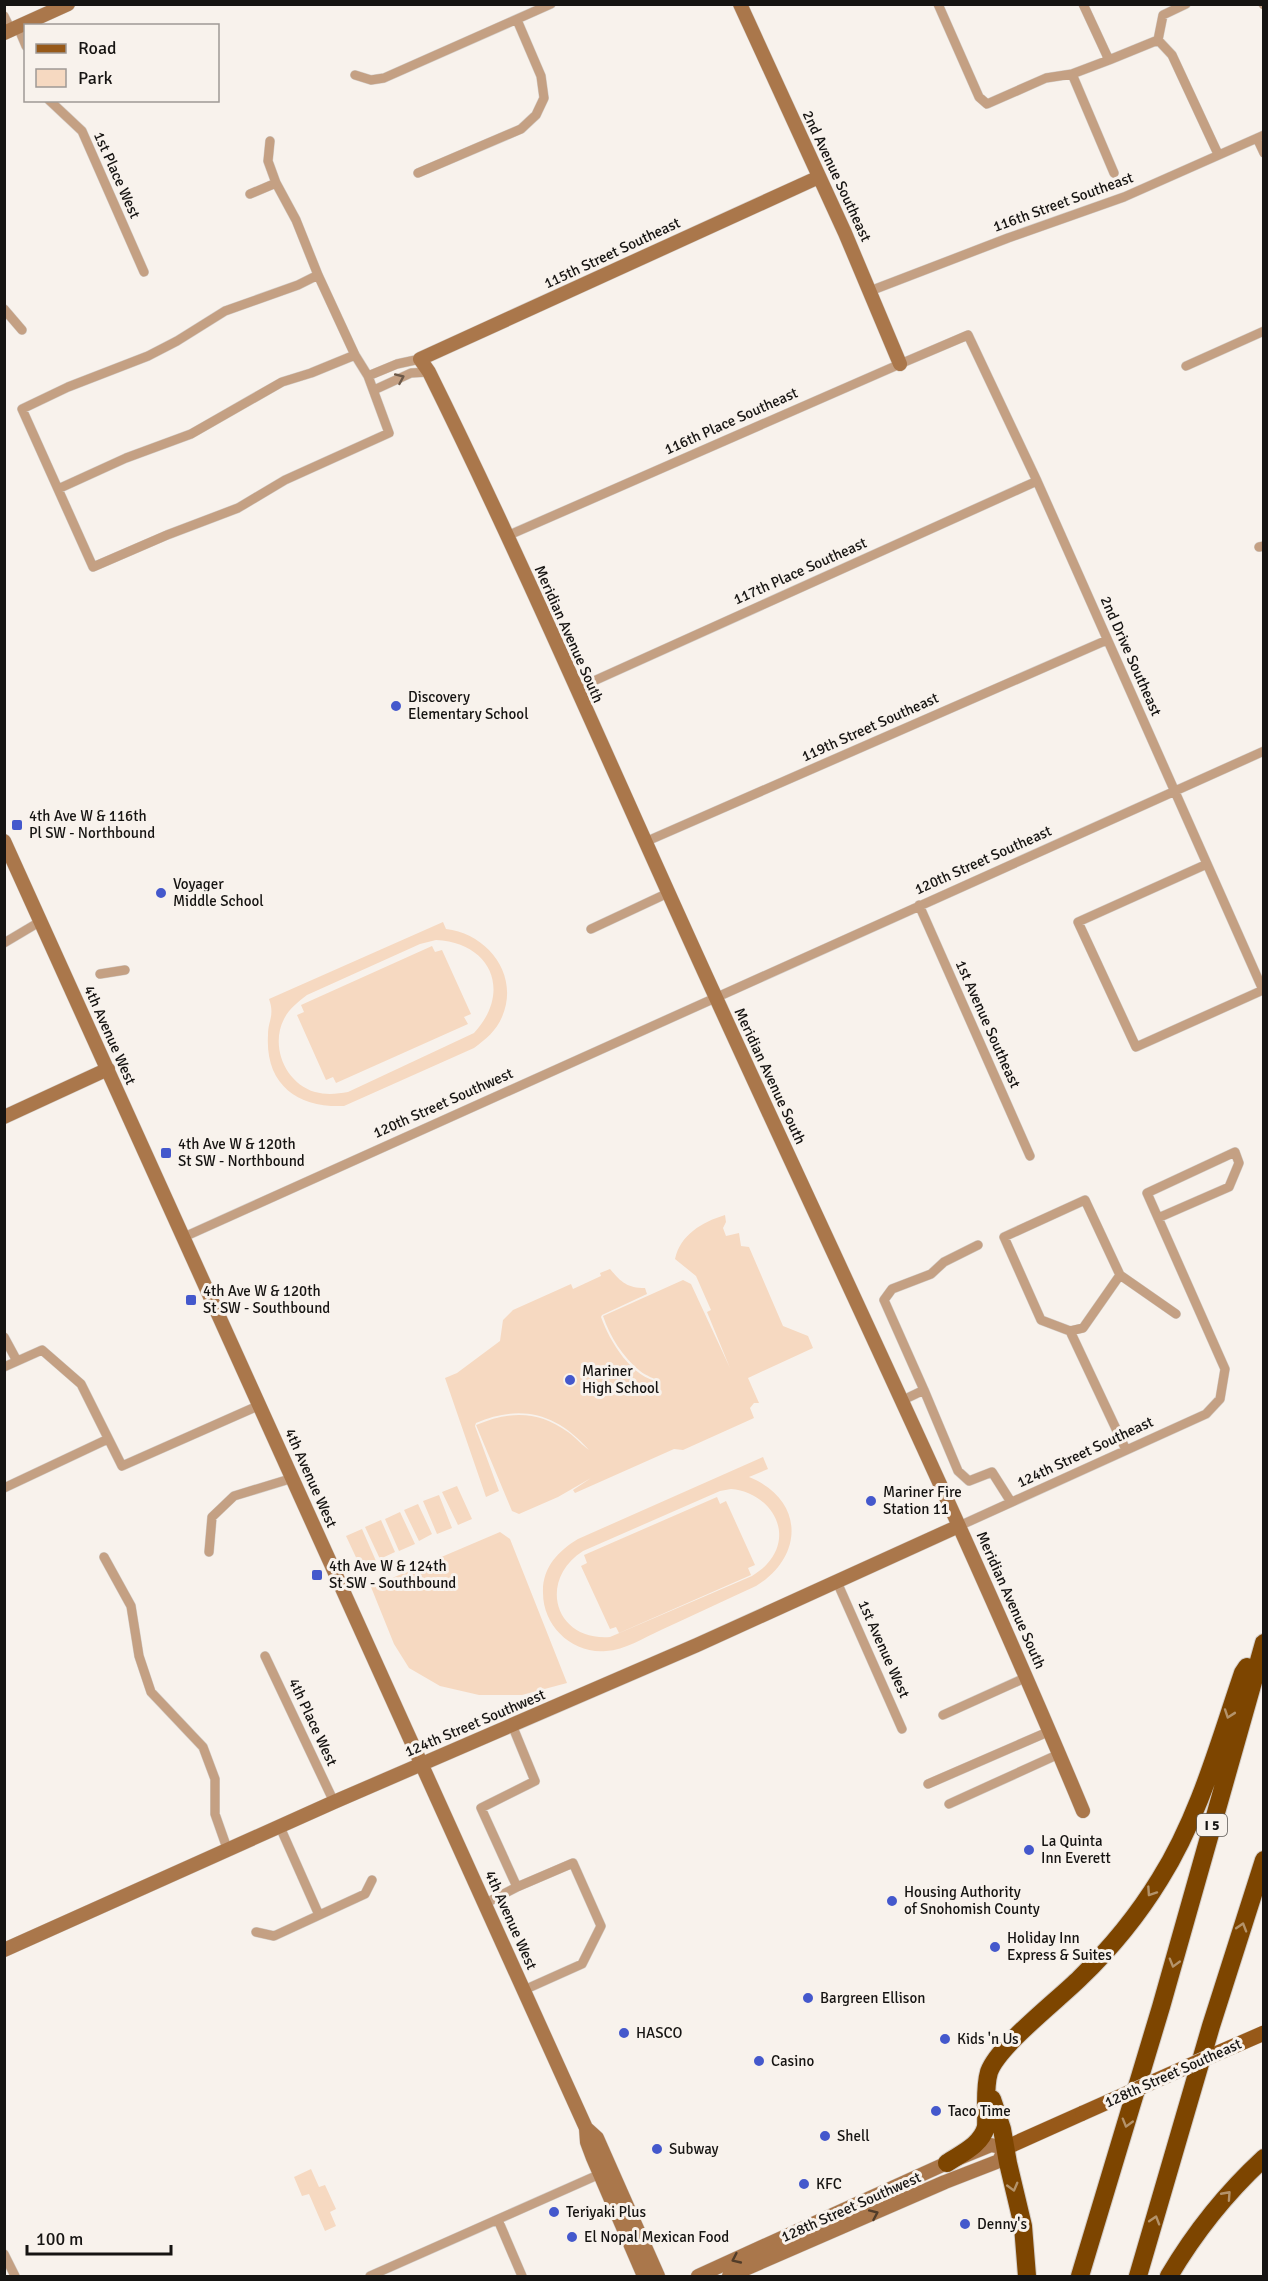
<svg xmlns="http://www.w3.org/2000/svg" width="1268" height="2281" font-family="Signika,sans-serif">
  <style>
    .green { fill: #f6d9c1; fill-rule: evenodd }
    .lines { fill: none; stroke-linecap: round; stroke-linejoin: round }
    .street-casing { stroke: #d4cec9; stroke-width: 10 }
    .secondary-casing { stroke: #d4cec9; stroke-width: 15 }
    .primary-casing { stroke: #d4cec9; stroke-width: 16 }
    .highway-casing { stroke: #d4cec9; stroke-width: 20 }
    .street { stroke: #c4a083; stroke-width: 9 }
    .secondary { stroke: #aa774b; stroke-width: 14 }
    .primary { stroke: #975919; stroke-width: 15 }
    .highway { stroke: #7d4500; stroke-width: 18 }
    .primary-bridge-casing { stroke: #d4cec9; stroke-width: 16; stroke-linecap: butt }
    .primary-bridge { stroke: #975919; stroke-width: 15 }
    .oneway { stroke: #6d5a4a }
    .oneway2 { stroke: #b4936a }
    .oneway3 { stroke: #513c29 }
    .poi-dot { fill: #4458cc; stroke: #f8f2ec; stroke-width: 2 }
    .labels { text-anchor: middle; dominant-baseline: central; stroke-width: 6; stroke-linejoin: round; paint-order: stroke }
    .shield { fill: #f8f2ec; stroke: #5a5753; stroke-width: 1.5 }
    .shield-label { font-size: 14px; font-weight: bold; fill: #161412 }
    .street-label { font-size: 15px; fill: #161412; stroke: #f8f2ec }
    .poi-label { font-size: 15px; fill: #161412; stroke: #f8f2ec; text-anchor: start }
  </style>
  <rect width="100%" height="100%" fill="#f8f2ec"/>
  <path class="green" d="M443 922 446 929C488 934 520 975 502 1017 496 1031 486 1039 474 1048L344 1106C298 1108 265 1085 268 1035 268 1020 275 1016 269 999ZM436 940C492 943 512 992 474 1033L348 1092C337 1094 326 1095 315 1092 285 1083 270 1046 284 1019 289 1009 298 1002 307 995L420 944Z
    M432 946 435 952 442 950 471 1014 464 1017 468 1024 336 1083 333 1077 326 1080 297 1015 304 1012 301 1005Z
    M725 1215 726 1222 723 1228 726 1236 739 1233 741 1246 749 1247 783 1326 808 1336 813 1348 748 1378 759 1403H754L750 1408 754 1418 683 1450 674 1449 575 1493 573 1490 591 1478 558 1497 519 1514 512 1511 476 1425C509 1411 538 1410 568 1432 576 1438 583 1446 589 1450 556 1413 521 1404 476 1423L475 1426 499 1491 486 1497 445 1378 457 1373 500 1341 503 1320 513 1310 571 1284 573 1289 601 1276 600 1273 610 1269C621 1282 627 1288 645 1288L647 1294 602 1315 601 1317C610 1342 632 1378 660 1382 654 1378 646 1376 640 1371 623 1357 610 1337 603 1316L683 1280 691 1284 730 1368 707 1312 711 1310 696 1276 675 1259C680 1235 702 1222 725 1215Z
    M763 1457 768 1469 749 1477C804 1499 805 1556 756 1586 724 1601 693 1615 661 1630 643 1638 625 1650 606 1651 572 1654 543 1626 543 1593 542 1568 558 1551 578 1539ZM731 1489C769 1492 796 1532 767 1564 763 1569 757 1572 752 1576L610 1637C555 1641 537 1581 583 1551L720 1491Z
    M457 1486 472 1519 458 1525 442 1492Z
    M439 1495 452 1528 437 1534 423 1501Z
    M717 1497 720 1504 726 1501 755 1565 748 1568 751 1575 619 1633 616 1627 610 1629 581 1566 587 1563 584 1555Z
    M418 1504 432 1534 419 1541 404 1510Z
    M400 1512 415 1544 399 1551 385 1519Z
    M381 1520 395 1552 380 1559 365 1527Z
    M362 1529 376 1561 361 1568 346 1536Z
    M500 1532 510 1539 567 1683 522 1695H479L440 1686 409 1668 394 1644 371 1587Z
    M311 2169 319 2187 325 2185 336 2209 330 2212 336 2226 325 2231 309 2194 302 2196 294 2177Z"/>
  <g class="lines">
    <defs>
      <path id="street" d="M938 4 979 97 987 104 1046 78 1072 74
        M1083 4 1109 60 1158 40 1163 15 1186 4
        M1263 4 1264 5
        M4 16 11 30
        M18 27 26 46
        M1158 40 1172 55 1218 154
        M1109 60 1072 74 1114 173
        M355 75 371 80 384 78 551 4
        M49 100 82 131 144 272
        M1257 138 1264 153
        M270 141 268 161 276 183 296 220 318 275 355 355 368 376 389 433 285 480 238 508 167 535 93 567 22 409 68 387 148 356 177 341 225 311 298 285 318 275
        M418 173 521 129 536 115 544 98 541 76 517 20
        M250 194 276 183
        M870 291 1008 238 1124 197 1264 135
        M4 309 22 330
        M1186 366 1264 331
        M368 376 397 364 420 359
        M374 390 411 373 429 372
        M58 489 126 458 191 434 282 382 311 373 355 355
        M507 536 900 364 968 335 1037 481 1263 990 1136 1047 1078 922 1207 864
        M1259 547 1264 546
        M576 689 1037 481
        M645 842 1107 640
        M919 905 1030 1156
        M591 929 668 893
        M4 943 41 921
        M100 974 125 970
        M184 1237 1264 751
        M1120 1275 1176 1314
        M1070 1331 1083 1328 1120 1275 1085 1200 1004 1237 1041 1320 1070 1331 1126 1450
        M4 1337 17 1361
        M4 1367 42 1350 81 1384 122 1466 260 1405
        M924 1390 884 1300 892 1289 931 1274 944 1262 978 1245
        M901 1401 924 1390 958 1471 969 1481 992 1472 1011 1502
        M4 1488 108 1439
        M959 1526 1206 1414 1220 1399 1225 1369 1147 1193 1235 1152 1239 1163 1229 1187 1158 1218
        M209 1552 212 1517 234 1496 293 1478
        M104 1557 131 1606 139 1656 151 1692 203 1747 215 1779V1814L228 1851
        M837 1582 902 1729
        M265 1656 334 1802
        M943 1715 1027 1677
        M512 1725 535 1781 481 1808 517 1887 573 1863 601 1926 582 1964 524 1990
        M928 1784 1050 1731
        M949 1804 1059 1754
        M280 1827 319 1915
        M486 1903 517 1887
        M256 1932 274 1936 365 1894 372 1880
        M498 2220 522 2276
        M4 2254 15 2276
        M370 2276 600 2174"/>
      <path id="secondary" d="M740 4 845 233 900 364
        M4 33 68 4
        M819 177 420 359 429 372C531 578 621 791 717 1000 840 1270 969 1537 1083 1811
        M4 841 586 2128 587 2142 593 2158 644 2276
        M4 1117 108 1069
        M4 1950 334 1802 697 1645 959 1526
        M586 2128 597 2138 658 2276
        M698 2276 947 2163 991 2145 1005 2148 999 2161 945 2182 729 2276"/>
      <path id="primary" d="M1211 2056 1264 2033
        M1005 2148 1083 2113"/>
      <path id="highway" d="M992 2099 1002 2129 1008 2163 1023 2226 1027 2276
        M947 2163C962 2153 981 2145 986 2127 987 2110 984 2089 989 2072 998 2046 1058 2000 1080 1978 1110 1949 1138 1915 1160 1879 1199 1817 1219 1743 1243 1673L1247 1667
        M1080 2276 1161 2007 1264 1643
        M1138 2276 1211 2026 1264 1860
        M1169 2276C1195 2232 1226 2193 1264 2158"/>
    </defs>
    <use href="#street" class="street-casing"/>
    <use href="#secondary" class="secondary-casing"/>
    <use href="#primary" class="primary-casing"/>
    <use href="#highway" class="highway-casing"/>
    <use href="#street" class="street"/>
    <use href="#secondary" class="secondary"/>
    <use href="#primary" class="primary"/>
    <use href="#highway" class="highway"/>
    <defs>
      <path id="primary-bridge" d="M1083 2113 1211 2056"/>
    </defs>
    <use href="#primary-bridge" class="primary-bridge-casing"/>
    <use href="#primary-bridge" class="primary-bridge"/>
  </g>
  <defs><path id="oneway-chevron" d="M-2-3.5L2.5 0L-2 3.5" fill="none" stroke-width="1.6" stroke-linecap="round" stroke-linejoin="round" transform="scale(1.5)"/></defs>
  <use class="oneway" href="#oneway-chevron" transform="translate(400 378) rotate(-24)"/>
  <g class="oneway2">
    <use href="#oneway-chevron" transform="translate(1229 1714) rotate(109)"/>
    <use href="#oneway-chevron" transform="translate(1151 1892) rotate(124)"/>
    <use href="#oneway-chevron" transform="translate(1242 1927) rotate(-73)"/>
    <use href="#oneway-chevron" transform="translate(1174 1963) rotate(106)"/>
    <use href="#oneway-chevron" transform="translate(1127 2123) rotate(106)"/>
    <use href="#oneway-chevron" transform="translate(1013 2187) rotate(75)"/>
    <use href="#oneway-chevron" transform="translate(1227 2195) rotate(-48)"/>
    <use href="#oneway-chevron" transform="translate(1155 2220) rotate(-73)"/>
  </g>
  <g class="oneway3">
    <use href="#oneway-chevron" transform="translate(874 2214) rotate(-24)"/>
    <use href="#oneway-chevron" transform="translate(736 2259) rotate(155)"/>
  </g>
  <g class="poi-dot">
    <circle cx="396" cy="706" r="6"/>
    <rect x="11" y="819" width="12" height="12" rx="3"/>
    <circle cx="161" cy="893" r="6"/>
    <rect x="160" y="1147" width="12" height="12" rx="3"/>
    <rect x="185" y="1294" width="12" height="12" rx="3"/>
    <circle cx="570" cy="1380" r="6"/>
    <circle cx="871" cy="1501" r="6"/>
    <rect x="311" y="1569" width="12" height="12" rx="3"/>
    <circle cx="1029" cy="1850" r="6"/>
    <circle cx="892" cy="1901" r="6"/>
    <circle cx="995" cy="1947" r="6"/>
    <circle cx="808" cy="1998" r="6"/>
    <circle cx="624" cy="2033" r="6"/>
    <circle cx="945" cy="2039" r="6"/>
    <circle cx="759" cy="2061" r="6"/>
    <circle cx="936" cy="2111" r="6"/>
    <circle cx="825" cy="2136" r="6"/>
    <circle cx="657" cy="2149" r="6"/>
    <circle cx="804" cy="2184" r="6"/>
    <circle cx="554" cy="2212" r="6"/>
    <circle cx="965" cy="2224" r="6"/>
    <circle cx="572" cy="2237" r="6"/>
  </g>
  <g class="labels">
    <rect class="shield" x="1197" y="1814" width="30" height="22" rx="4.5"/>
    <g class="shield-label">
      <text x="1212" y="1825">I 5</text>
    </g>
    <g class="street-label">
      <text transform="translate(117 175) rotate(66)">1st Place West</text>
      <text transform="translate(837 176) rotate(65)">2nd Avenue Southeast</text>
      <text transform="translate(1063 202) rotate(-20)">116th Street Southeast</text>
      <text transform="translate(612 253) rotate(-25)">115th Street Southeast</text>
      <text transform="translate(731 421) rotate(-24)">116th Place Southeast</text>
      <text transform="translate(800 571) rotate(-24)">117th Place Southeast</text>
      <text transform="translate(569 634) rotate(66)">Meridian Avenue South</text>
      <text transform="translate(1131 656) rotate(66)">2nd Drive Southeast</text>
      <text transform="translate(870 727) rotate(-24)">119th Street Southeast</text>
      <text transform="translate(983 860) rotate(-24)">120th Street Southeast</text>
      <text transform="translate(988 1024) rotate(66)">1st Avenue Southeast</text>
      <text transform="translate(110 1035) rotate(66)">4th Avenue West</text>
      <text transform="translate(770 1076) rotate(65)">Meridian Avenue South</text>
      <text transform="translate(443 1103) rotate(-24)">120th Street Southwest</text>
      <text transform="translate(1085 1452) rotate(-25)">124th Street Southeast</text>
      <text transform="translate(311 1478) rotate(66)">4th Avenue West</text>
      <text transform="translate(1011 1600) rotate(66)">Meridian Avenue South</text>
      <text transform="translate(884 1649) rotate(66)">1st Avenue West</text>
      <text transform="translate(313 1722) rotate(65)">4th Place West</text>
      <text transform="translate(475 1723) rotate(-23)">124th Street Southwest</text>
      <text transform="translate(511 1920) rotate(66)">4th Avenue West</text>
      <text transform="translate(1173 2073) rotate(-24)">128th Street Southeast</text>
      <text transform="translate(851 2207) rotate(-24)">128th Street Southwest</text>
    </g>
    <g class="poi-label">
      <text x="408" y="697">Discovery<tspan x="408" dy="17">Elementary School</tspan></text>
      <text x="29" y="816">4th Ave W &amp; 116th<tspan x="29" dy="17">Pl SW - Northbound</tspan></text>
      <text x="173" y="884">Voyager<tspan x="173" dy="17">Middle School</tspan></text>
      <text x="178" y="1144">4th Ave W &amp; 120th<tspan x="178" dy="17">St SW - Northbound</tspan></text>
      <text x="203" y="1291">4th Ave W &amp; 120th<tspan x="203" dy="17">St SW - Southbound</tspan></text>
      <text x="582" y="1371">Mariner<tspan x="582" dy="17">High School</tspan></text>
      <text x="883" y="1492">Mariner Fire<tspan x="883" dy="17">Station 11</tspan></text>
      <text x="329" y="1566">4th Ave W &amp; 124th<tspan x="329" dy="17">St SW - Southbound</tspan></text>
      <text x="1041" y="1841">La Quinta<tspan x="1041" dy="17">Inn Everett</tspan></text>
      <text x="904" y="1892">Housing Authority<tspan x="904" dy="17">of Snohomish County</tspan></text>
      <text x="1007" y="1938">Holiday Inn<tspan x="1007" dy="17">Express &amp; Suites</tspan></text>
      <text x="820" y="1998">Bargreen Ellison</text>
      <text x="636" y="2033">HASCO</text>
      <text x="957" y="2039">Kids 'n Us</text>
      <text x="771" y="2061">Casino</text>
      <text x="948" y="2111">Taco Time</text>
      <text x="837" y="2136">Shell</text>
      <text x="669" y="2149">Subway</text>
      <text x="816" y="2184">KFC</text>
      <text x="566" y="2212">Teriyaki Plus</text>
      <text x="977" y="2224">Denny's</text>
      <text x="584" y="2237">El Nopal Mexican Food</text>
    </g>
  </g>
  <rect width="1268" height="2281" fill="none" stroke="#161412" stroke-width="12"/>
  <rect x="24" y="24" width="195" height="78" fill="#f8f2ec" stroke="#9e9995" stroke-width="1.5"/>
  <rect x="36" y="44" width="30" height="9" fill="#975919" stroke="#9e9995" stroke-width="1.5"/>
  <text x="78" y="54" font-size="18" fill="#161412">Road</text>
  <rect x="36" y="69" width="30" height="18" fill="#f6d9c1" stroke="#9e9995" stroke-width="1.5"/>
  <text x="78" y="84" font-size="18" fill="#161412">Park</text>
  <path d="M27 2245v9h144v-9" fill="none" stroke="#161412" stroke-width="3"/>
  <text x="36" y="2245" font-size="18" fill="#161412" stroke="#f8f2ec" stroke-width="4.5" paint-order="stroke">100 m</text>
</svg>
